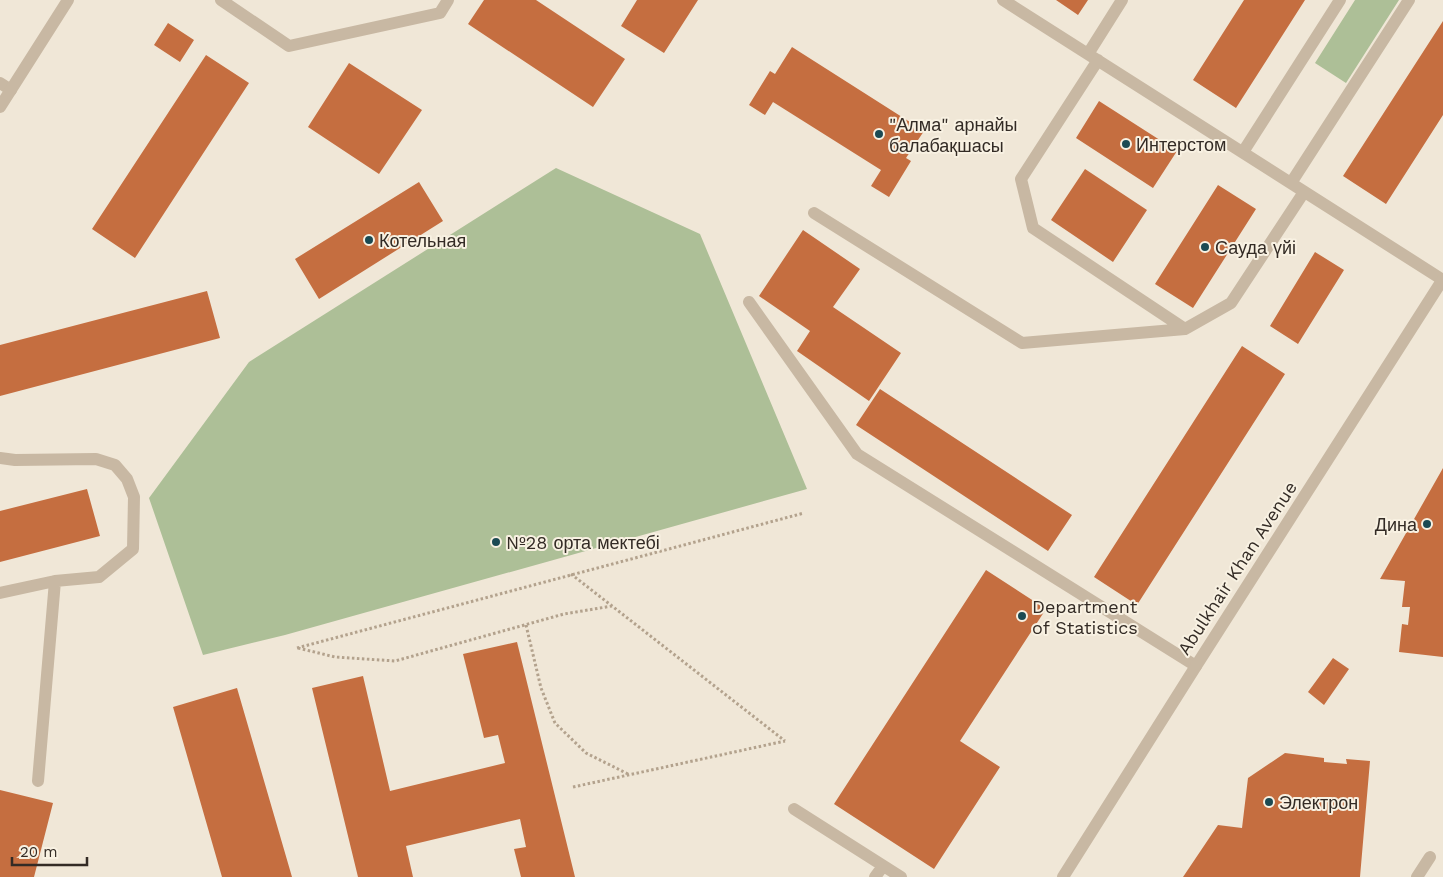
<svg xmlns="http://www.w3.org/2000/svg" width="1443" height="877" font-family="'Work Sans',sans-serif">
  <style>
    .green { fill: #adbf97 }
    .building { fill: #c56e40 }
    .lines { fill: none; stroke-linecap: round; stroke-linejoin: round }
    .path { stroke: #b3a28d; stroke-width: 3; stroke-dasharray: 2.5 2.5; stroke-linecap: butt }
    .service { stroke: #c8b8a3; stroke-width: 12 }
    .tertiary { stroke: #c8b8a3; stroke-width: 12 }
    .poi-dot { fill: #1b4a53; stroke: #f8f1e2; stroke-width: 2 }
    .labels { text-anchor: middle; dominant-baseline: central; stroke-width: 4; stroke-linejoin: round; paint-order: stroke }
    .poi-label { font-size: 18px; fill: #332b25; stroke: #f8f1e2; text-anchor: start }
    .street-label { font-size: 18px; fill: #332b25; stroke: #f8f1e2 }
  </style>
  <rect width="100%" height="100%" fill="#f0e7d7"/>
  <path class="green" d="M1355 0H1399L1346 83 1315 63Z
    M556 168 700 234 807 489 285 635 203 655 149 498 249 362Z"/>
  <path class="building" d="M484 0H536L625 59 593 107 468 24Z
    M637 0H698L664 53 621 26Z
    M1056 0H1088L1078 15Z
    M1244 0H1305L1236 108 1193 80Z
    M1443 21V115L1386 204 1343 176Z
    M168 23 194 40 180 62 154 45Z
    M792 47 924 131 906 158 911 161 889 197 871 186 881 170 773 102 765 115 749 105 770 71 775 74Z
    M206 55 249 83 135 258 92 229Z
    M349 63 422 110 379 174 308 127Z
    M1099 101 1177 151 1153 188 1076 138Z
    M1085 169 1147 210 1113 262 1051 220Z
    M419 182 443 221 319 299 295 259Z
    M1218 185 1256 209 1193 308 1155 284Z
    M803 230 860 269 833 307 901 353 869 401 797 351 810 331 759 296Z
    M1315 252 1344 270 1298 344 1270 326Z
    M207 291 220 338 0 396V345Z
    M1242 346 1285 374 1137 605 1094 577Z
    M880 389 1072 515 1048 551 856 425Z
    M1443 468V657L1399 652 1402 624 1408 625 1410 607H1402L1405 581 1380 579Z
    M87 489 100 536 0 562V511Z
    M986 570 1046 609 960 741 1000 767 934 869 834 804Z
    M517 642 575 877H521L514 849 526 847 520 819 406 846 413 877H358L312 688 363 676 390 791 505 763 498 735 484 738 463 654Z
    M1333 658 1349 669 1324 705 1308 692Z
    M237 688 292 877H222L173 707Z
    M1285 753 1324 758V762L1347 764 1346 759 1370 761 1360 877H1183L1218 825 1242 828 1248 778Z
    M0 790 53 803 34 877H0Z"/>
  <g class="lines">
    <path class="path" d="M571 574 785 741
      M526 625 541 688 555 723 586 753 628 774
      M297 648 804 513
      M298 648 335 657 395 661 564 614 612 606
      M573 787 785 741"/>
    <path class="service" d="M221 0 289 46 440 13 448 0
      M1003 0 1443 280
      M1088 54 1122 0
      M1098 60 1021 179 1033 228 1185 329 1231 303 1304 192
      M0 83 11 90
      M1243 152 1340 0
      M1291 183 1409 0
      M814 213 1022 343 1185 329
      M749 302 857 454 1196 666
      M0 458 15 460 96 459 115 465 127 479 134 497 133 549 99 577 55 581 38 781
      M0 593 55 581
      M794 809 901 877
      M875 877 883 866
      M1417 877 1430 857"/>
    <path class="tertiary" d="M0 107 68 0
      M1063 877 1196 666 1443 279"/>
  </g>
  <g class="poi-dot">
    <circle cx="879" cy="134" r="5"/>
    <circle cx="1126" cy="144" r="5"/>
    <circle cx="369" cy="240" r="5"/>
    <circle cx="1205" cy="247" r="5"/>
    <circle cx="1427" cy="524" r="5"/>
    <circle cx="496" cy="542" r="5"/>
    <circle cx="1022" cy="616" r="5"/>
    <circle cx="1269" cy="802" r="5"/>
  </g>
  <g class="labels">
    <g class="poi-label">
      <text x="889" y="124">"Алма" арнайы<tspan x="889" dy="21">балабақшасы</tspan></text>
      <text x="1136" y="144">Интерстом</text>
      <text x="379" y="240">Котельная</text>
      <text x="1215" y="247">Сауда үйі</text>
      <text x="1417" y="524" text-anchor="end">Дина</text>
      <text x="506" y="542">№28 орта мектебі</text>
      <text x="1032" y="606">Department<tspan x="1032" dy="21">of Statistics</tspan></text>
      <text x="1279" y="802">Электрон</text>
    </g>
    <g class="street-label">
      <text transform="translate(1237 568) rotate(-57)">Abulkhair Khan Avenue</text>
    </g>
  </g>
  <path d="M12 857v8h75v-8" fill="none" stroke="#332b25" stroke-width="2.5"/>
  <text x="20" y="857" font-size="15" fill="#332b25" stroke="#f8f1e2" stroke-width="4" paint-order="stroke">20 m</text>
</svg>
